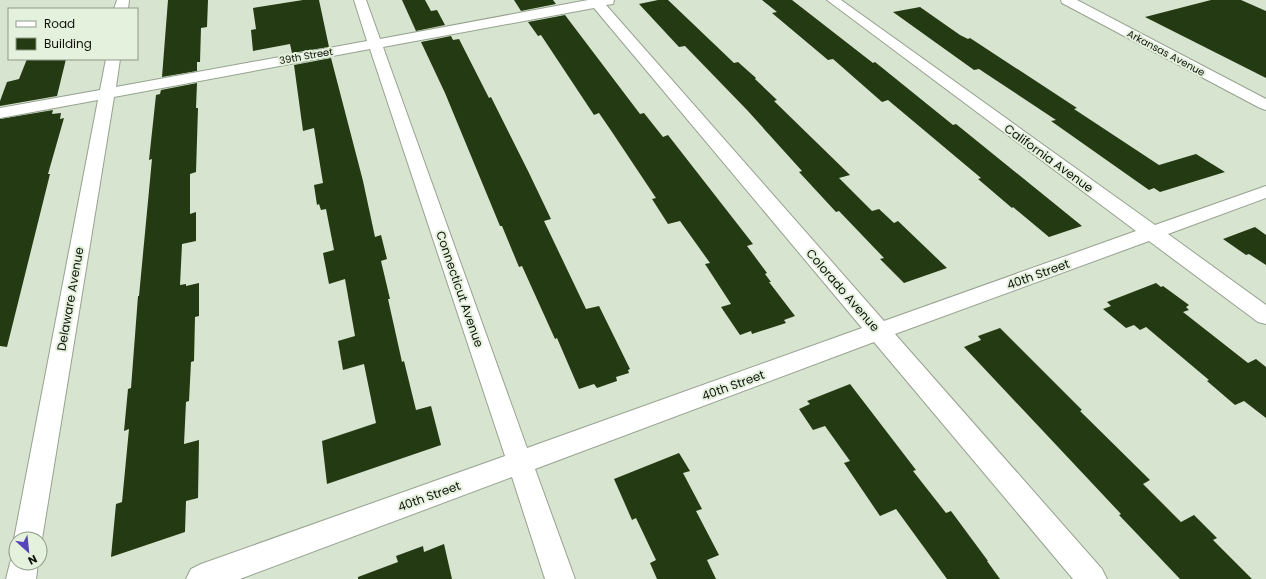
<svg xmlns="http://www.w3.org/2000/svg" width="1266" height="579" font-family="Poppins,sans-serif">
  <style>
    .building { fill: #243a12 }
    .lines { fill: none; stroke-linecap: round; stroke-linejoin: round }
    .minor-casing { stroke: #96a28f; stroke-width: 2 }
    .minor { fill: #fff; fill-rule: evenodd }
    .labels { text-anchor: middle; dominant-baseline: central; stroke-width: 4; stroke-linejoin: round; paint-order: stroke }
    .far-street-label { font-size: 10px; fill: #10140d; stroke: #e4f1dc }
    .street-label { font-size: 12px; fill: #10140d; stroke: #e4f1dc }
  </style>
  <rect width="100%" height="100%" fill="#d7e4cf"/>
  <path class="building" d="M168 0H208L207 27 201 28 200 62H197V71L162 77Z
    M303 0H319L329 47 292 53 290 44 253 51 251 30 256 29 253 8Z
    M402 0H425L431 11 437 10 445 25 416 31Z
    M514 0H553L556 4 521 11Z
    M658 0H668L734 63 738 62 756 78 755 79 777 100 774 101 850 175 839 178 872 211 879 209 894 223 898 221 947 268 904 283 880 259 884 258 839 211 836 212 799 172 802 171 747 110 685 46 679 47 639 4Z
    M762 0H792L873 63 875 62 953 125 956 124 1082 226 1049 237 1013 207 1012 208 978 179 981 178 888 100 882 102 833 59 828 60 772 13 777 12Z
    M1211 0H1241L1266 11V78L1145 17Z
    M920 7 960 35 968 39 970 38 1077 108 1074 109 1159 165 1196 154 1225 172 1160 192 1154 188 1149 190 1051 121 1056 120 985 73 979 69 974 70 893 12Z
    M565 15 640 114 644 113 663 137 668 135 753 244 747 246 767 273 765 274 771 282H769L795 316 784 320 786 323 752 334 751 331 740 335 721 307 731 304 705 264 710 263 680 221 668 224 652 199 656 198 612 132 599 113 594 115 541 35 538 36 528 22Z
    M451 36 453 40 459 39 489 98 491 97 529 173 551 219 544 221 586 309 599 306 630 369 628 370 629 373 616 377 617 381 597 388 594 384 579 389 557 338 555 339 522 266 519 267 502 226H500L445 93 421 42Z
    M331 58 363 181 375 237 381 235 387 259 381 261 390 299H388L402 362 404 361 416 410 431 406 441 445 327 484 322 441 376 423 364 364 343 370 338 341 355 336 345 279 329 284 323 253 334 250 326 209 321 210 319 204 317 205 314 185 323 183 314 128 303 131 294 65Z
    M27 59H66L57 96 0 106V101L7 82 19 79Z
    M197 83 196 108H198L196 172 190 174V214L196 212V241L182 244 180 285 186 284V286L199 283V316L195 317 194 361 191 362 189 401 186 402 184 444 199 440 198 498 186 501 185 532 111 557 116 504 122 502 129 429 124 431 128 389 131 388 138 296H139L152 159 149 160 156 95 160 94 161 90Z
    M53 110 52 114 61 113 60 119 64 118 48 174H50L7 347 0 346V119Z
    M1255 227 1266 235V265L1249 254 1246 255 1223 239Z
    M1156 283 1161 287 1163 286 1189 305 1186 307 1189 310 1183 312 1248 363 1256 359 1266 367V418L1244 401 1235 405 1207 381 1209 380 1146 327 1140 330 1134 325 1126 328 1103 309 1111 306 1107 302Z
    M1000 328 1082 410 1080 411 1150 480 1143 484 1181 522 1194 515 1217 538 1213 540 1252 579H1180L1119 515 1121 514 964 347 981 340 978 336Z
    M850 384 916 470 913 471 946 513 951 511 988 561H987L1000 579H947L896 509 880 516 844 463 850 461 825 426 813 430 799 409 810 404 807 401Z
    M679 453 690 471 683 473 702 509 696 511 719 555 707 560 716 579H657L650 563 656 560 636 518 632 520 614 479Z
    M444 544 452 579H358V577L398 562 396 556 423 546 424 552Z"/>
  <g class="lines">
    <defs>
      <path id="minor" d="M117 0H129L128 9H114Z
        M354 0H366L380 39 588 0H614L613 4 606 5 884 321 1136 231 827 0H841L1155 225 1266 186V198L1168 234 1266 305V324L1258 322 1149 241 895 334 1102 569 1107 579H1073L874 342 535 469 575 579H545L512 477 240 579H186L191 569 201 564 505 456 370 49 114 97 42 539 40 544V539H16V544L14 539 98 100 0 118V108L100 90 106 59H120L116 87 367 41ZM594 8 862 328 527 448 383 47Z
        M1061 0H1077L1266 99V110L1260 108 1062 3Z
        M16 552V563H38L36 579H6L10 563 14 553Z"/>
    </defs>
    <use href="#minor" class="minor-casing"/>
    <use href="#minor" class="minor"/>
  </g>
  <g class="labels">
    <g class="far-street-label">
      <text transform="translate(1166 53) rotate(28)">Arkansas Avenue</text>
      <text transform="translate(306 56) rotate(-10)">39th Street</text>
    </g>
    <g class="street-label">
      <text transform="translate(1049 158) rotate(36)">California Avenue</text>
      <text transform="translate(1038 274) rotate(-20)">40th Street</text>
      <text transform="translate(460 289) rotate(71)">Connecticut Avenue</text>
      <text transform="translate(843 290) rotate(49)">Colorado Avenue</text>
      <text transform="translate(70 299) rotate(-80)">Delaware Avenue</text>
      <text transform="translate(733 385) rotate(-20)">40th Street</text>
      <text transform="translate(429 496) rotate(-20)">40th Street</text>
    </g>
  </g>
  <rect x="8" y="8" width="130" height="52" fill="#e4f1dc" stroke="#8f9989"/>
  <rect x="16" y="21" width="20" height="6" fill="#ffffff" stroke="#8f9989"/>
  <text x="44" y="28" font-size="12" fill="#10140d">Road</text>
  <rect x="16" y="38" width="20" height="12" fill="#243a12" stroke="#8f9989"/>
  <text x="44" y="48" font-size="12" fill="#10140d">Building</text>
  <g transform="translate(28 551) rotate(153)"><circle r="19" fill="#e4f1dc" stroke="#8f9989"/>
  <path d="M0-3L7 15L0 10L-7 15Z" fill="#5645bd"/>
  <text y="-6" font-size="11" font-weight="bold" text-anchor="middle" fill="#10140d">N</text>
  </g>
</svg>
